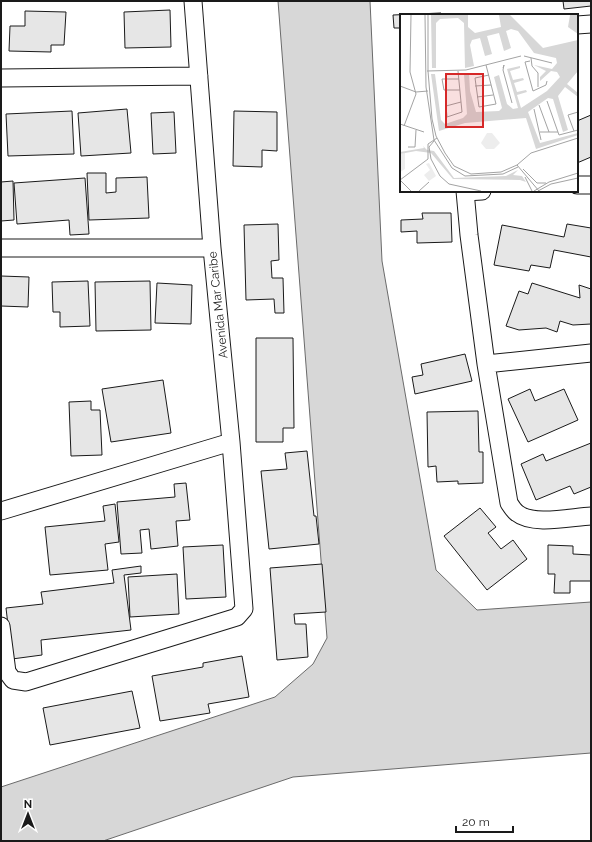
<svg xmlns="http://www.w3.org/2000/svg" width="592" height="842" font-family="Raleway,sans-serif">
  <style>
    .water { fill: #d7d7d7; stroke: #6a6a6a }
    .building { fill: #e6e6e6; stroke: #1a1a1a }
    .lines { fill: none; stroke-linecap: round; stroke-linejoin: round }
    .street-casing { stroke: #1a1a1a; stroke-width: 19 }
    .street { stroke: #fff; stroke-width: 17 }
    .labels { text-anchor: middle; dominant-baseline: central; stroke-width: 3; stroke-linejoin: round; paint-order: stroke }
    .street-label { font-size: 12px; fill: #1a1a1a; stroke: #fff }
    .inset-road { fill: none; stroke: #a3a3a3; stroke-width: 1 }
    .view { fill: #d62828; fill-opacity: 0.15; stroke: #d62828; stroke-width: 2 }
    .inset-edge { fill: none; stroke: #1a1a1a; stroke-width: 2 }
  </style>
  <rect width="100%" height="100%" fill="#fff"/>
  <path class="water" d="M278 1H370L382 261 436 570 477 610 591 602V753L293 777 103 841H1V787L275 697 313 664 327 638Z"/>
  <path class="building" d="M563 1H591V6L564 9Z
    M170 10 171 47 125 48 124 12Z
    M25 11 66 12 64 45H51V52L9 51 10 26H25Z
    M441 13V15H401V28H394L393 15Z
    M127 109 131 153 81 156 78 113Z
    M72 111 74 154 8 156 6 114Z
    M234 111 277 112V151L262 150V167L233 166Z
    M174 112 176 153 153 154 151 113Z
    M591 115V157L577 163V121Z
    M87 173H106V193L116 192V178L147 177 149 218 89 220Z
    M85 178 89 234 70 235 69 220 17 224 14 183Z
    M13 181 14 220 1 221V182Z
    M422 213H451L452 242 417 243V231L401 232V220L423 219Z
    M278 224 279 260 271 261 272 278H283L284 313H275L274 299 246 300 244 225Z
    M567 224 591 228V257L554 250 550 268 531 265 529 271 494 265 502 225 564 237Z
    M1 276 29 277 28 307 1 306Z
    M88 281 90 326 60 327V312H53L52 282Z
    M150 281 151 330 96 331 95 282Z
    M157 283 192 285 191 324 155 323Z
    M532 283 580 298 579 285 591 289V324L573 325 560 321 557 332 546 328 519 330 506 326 519 291 528 294Z
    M256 338H293L294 428H283V442H256Z
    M465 354 472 381 415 394 412 377 423 375 421 364Z
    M163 380 171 433 111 442 102 389Z
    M530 389 535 401 564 389 578 420 528 442 508 399Z
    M91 401V410H100L102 455 71 456 69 402Z
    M478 411 479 452H483V483L458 484V481L437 482 436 466 428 467 427 412Z
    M591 443V487L574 494 570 486 536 500 521 464 543 454 546 461Z
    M307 451 314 516H316L319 544 269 549 261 471 287 469 285 453Z
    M186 483 190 520 176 521 178 546 151 549 149 529 140 530 142 553 121 554 117 502 175 497 174 484Z
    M115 504 119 542 105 544 108 570 50 575 45 527 105 521 103 506Z
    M480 508 496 527 488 533 501 549 513 540 527 559 487 590 444 536Z
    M223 545 226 597 186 599 183 547Z
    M548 545 573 546V554L591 555V581H570V593H554L555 574H548Z
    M322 564 326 612 294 614 295 624H306L308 657 277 660 270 568Z
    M141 566V573L124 575 131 630 41 640 42 655 12 659 6 608 43 604 41 592 114 583 112 570Z
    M177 574 179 614 130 617 128 577Z
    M242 656 249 697 208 704 210 713 160 721 152 676 203 667V663Z
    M132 691 140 728 50 745 43 708Z"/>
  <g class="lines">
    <defs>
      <path id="street" d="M577 25 591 24
        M1 78 199 76
        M577 185H591
        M465 191 469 235 486 364 509 503C511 506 514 511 517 513 533 526 571 517 591 516
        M465 192 482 191
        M1 248H212
        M486 364 591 353
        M1 511 231 442
        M1 626 7 672 13 680 26 682 237 617 244 609 231 442 212 248 193 1"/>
    </defs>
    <use href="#street" class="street-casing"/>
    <use href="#street" class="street"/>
  </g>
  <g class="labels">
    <g class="street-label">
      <text transform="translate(218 305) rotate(-96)">Avenida Mar Caribe</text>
    </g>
  </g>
  <g transform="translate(400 14)">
    <rect width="178" height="178" fill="#fff"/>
    <path d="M87 119H92L100 129 94 135H86L81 129ZM5 139V155L0 158V140ZM29 149 36 162 29 167 24 161 30 156 26 150Z" fill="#ededed"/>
    <path d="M31 1H68V13L75 19 101 13 99 1H110L143 34 178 26V57L167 70 178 79V83L165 73 158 82 168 116 163 118 153 85 148 84 128 98 140 129 178 119V121L136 135 126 104 65 109 39 117 31 60H35L41 106 45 110 63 104 67 100 64 60 69 59 70 77 76 98 99 97 102 94 94 63 99 61 107 90 113 95 118 94 107 55 120 52V54L110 57 113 66 123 64 124 66 114 69 117 78 126 76 127 78 117 81 121 94 147 77 160 63 157 58 151 57 140 67V63L146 57 134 51 152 55 157 49 156 44 134 39 118 17 111 15 106 17 111 34 104 37 99 19 87 22 92 40 85 42 80 24 72 26 70 31 74 52 65 54 64 9 58 4 40 5 36 9V54H32ZM170 1H178V20L168 13ZM23 132 27 136 34 137 54 164 106 162 118 156 113 161 122 162 126 168 120 166 53 165 31 139 16 137 0 140V138L24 134Z" fill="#d7d7d7"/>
    <path class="inset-road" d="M25 1 26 73 34 126 52 154 65 162 103 160 118 153M28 1V57L32 105 36 122 45 139 54 152 71 160 101 158 117 151M124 42 152 49M131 44 132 52 138 59V73M130 47 125 48 133 77 146 71 147 67M86 51 96 90 79 93 75 64 89 61M103 54 104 51 103 56 112 89M27 57 66 56 121 42M58 57 61 88 62 98 47 103 46 92 61 88M59 65H42L44 76H60M0 72 16 78 28 77M75 72 91 71M77 83 93 81M147 87 159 121 178 116M139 91 149 118M134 95 141 126M0 110 24 118M4 112 16 80 10 58 11 1M174 117 168 101 178 98M140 118H158M34 127 29 133 31 145 40 162 49 170 81 177M8 133H15L16 116M123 155 137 169H146M125 163 132 177M0 166 28 145V130L37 124M0 166 11 177M19 177 29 168M134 177 149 168 178 159M138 177 151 170 178 164M139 177 117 151 131 139 178 124"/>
    <path class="view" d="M46 60H83V113H46Z"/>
    <rect width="178" height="178" class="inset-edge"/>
  </g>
  <rect width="592" height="842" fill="none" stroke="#1a1a1a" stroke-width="4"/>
  <g transform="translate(28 814)" stroke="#ffffff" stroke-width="3" paint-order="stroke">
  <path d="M0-3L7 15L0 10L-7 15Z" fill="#1a1a1a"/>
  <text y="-6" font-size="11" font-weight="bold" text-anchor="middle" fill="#1a1a1a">N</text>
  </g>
  <path d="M456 826v6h57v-6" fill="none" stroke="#1a1a1a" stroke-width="2"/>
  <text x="462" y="826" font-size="12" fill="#1a1a1a" stroke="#ffffff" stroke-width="3" paint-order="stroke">20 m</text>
</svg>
